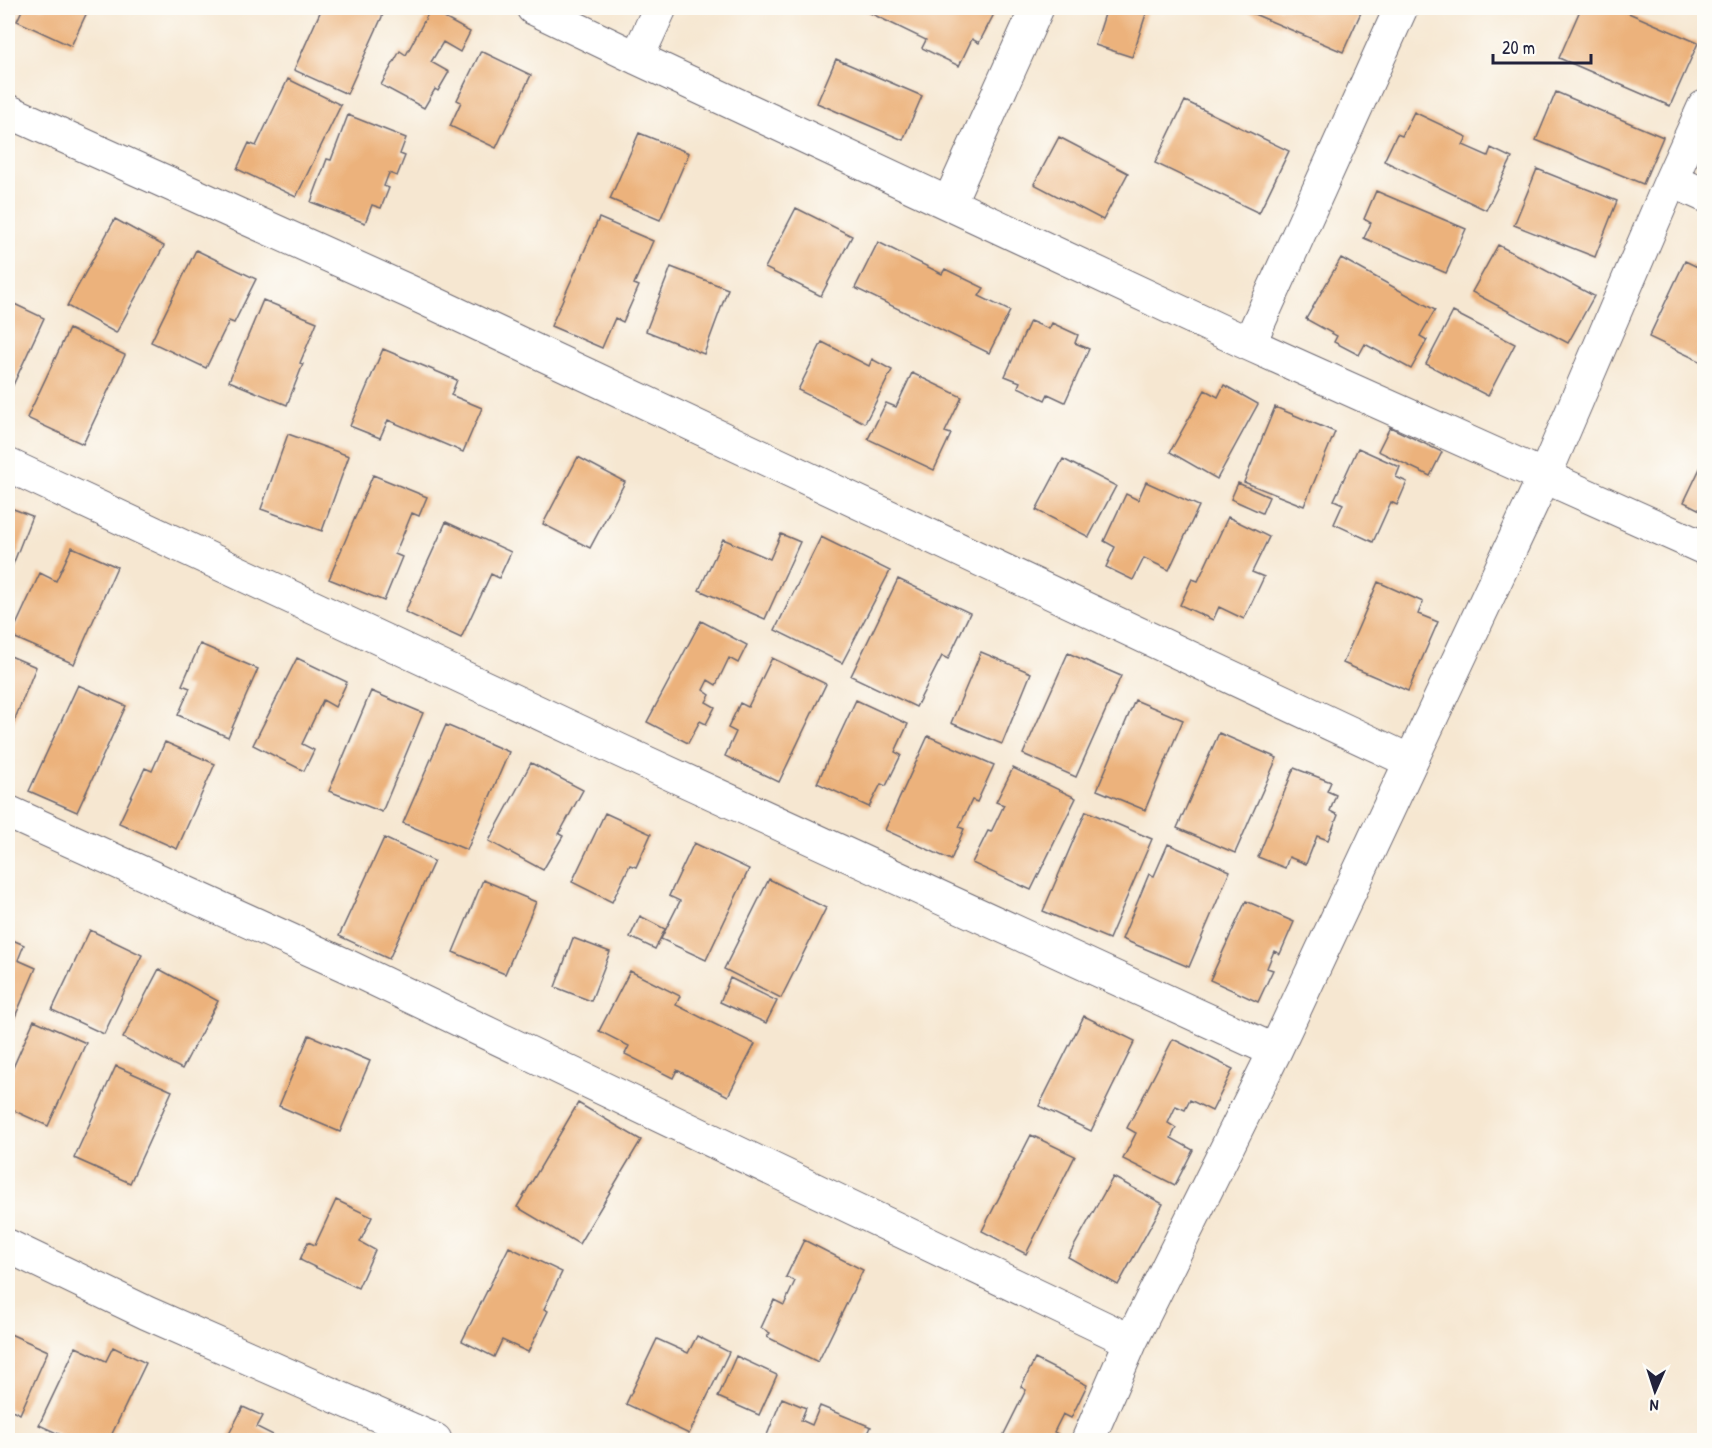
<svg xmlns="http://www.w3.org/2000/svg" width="1712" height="1448" font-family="'Patrick Hand',sans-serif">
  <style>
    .building { fill: #ecb27c }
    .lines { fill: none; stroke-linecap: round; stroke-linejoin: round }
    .minor-casing { stroke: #6c6770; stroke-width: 35 }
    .minor { stroke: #fff; stroke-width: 33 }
  </style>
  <rect width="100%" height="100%" fill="#fdfcf7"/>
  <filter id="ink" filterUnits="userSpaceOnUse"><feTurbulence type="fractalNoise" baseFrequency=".0167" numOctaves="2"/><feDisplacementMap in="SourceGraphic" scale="12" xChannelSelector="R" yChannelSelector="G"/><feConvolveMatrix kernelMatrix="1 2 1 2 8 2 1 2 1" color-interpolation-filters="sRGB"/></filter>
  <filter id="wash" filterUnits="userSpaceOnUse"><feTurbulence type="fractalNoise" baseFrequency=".008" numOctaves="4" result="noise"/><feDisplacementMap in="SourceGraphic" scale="24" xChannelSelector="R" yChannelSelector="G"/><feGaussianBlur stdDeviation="1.35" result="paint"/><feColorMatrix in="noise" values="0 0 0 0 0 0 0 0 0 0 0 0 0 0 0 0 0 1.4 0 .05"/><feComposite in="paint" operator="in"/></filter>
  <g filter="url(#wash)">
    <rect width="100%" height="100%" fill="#f6e7d1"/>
    <g id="blocks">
      <path class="building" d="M23 8H89L71 46 17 21Z
        M322 8H386L347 94 294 70Z
        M867 8H997L979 43 972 39 959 66 922 48 926 40 866 11Z
        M1107 8H1148L1132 57 1095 45Z
        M1240 8H1363L1343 52Z
        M1581 8H1617L1698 43 1670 106 1559 58Z
        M430 10 470 32 460 52 443 42 431 62 449 72 438 91 435 89 424 108 381 85 400 51 406 55Z
        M481 51 531 75 496 148 450 126 461 102 457 100Z
        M836 59 922 96 903 140 817 103Z
        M288 79 341 105 296 197 237 169 249 143 256 146Z
        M1556 92 1663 137 1643 184 1536 140Z
        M1185 101 1289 151 1259 213 1155 163Z
        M1414 112 1467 137 1463 145 1488 156 1491 148 1512 158 1486 210 1384 161 1397 134 1402 136Z
        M348 115 406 138 400 154 405 156 397 176 389 173 384 186 389 188 381 208 372 205 365 223 311 202 327 159 331 160Z
        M639 133 689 153 660 220 610 199Z
        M1059 137 1128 173 1103 220 1034 184Z
        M1537 169 1617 201 1595 257 1514 225Z
        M1376 191 1466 229 1446 273 1364 238 1371 223 1364 219Z
        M796 208 852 236 821 296 765 268Z
        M599 218 653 241 634 284 639 286 623 322 615 318 602 348 551 326Z
        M115 219 164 246 116 333 67 306Z
        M878 242 942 274 945 269 984 288 979 296 1010 311 989 353 855 288Z
        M1498 245 1594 296 1568 343 1472 292Z
        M196 250 256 279 234 323 229 321 206 368 151 342Z
        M1341 258 1435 310 1420 336 1427 340 1411 369 1365 344 1359 355 1334 342 1337 336 1306 319Z
        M1685 261 1704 270V363L1649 337Z
        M671 267 728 289 704 354 646 331Z
        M263 300 317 322 300 363 303 364 287 405 229 381Z
        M8 301 44 318 8 396Z
        M1453 312 1515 344 1488 396 1426 364Z
        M1030 321 1049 329 1052 323 1078 335 1075 343 1089 349 1065 402 1048 394 1045 400 1018 387 1020 382 1005 376Z
        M69 329 125 355 83 444 27 418Z
        M822 342 869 366 872 359 892 370 865 423 798 390Z
        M383 349 457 380 451 395 482 408 463 452 388 420 380 438 350 426Z
        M912 373 962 397 945 432 951 434 934 470 868 439 886 403 896 407Z
        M1224 385 1258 404 1217 479 1170 452 1205 390 1218 397Z
        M1275 407 1335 432 1304 506 1244 482Z
        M1390 427 1442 452 1430 476 1378 451Z
        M288 434 349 456 322 531 261 509Z
        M1358 448 1400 467 1396 477 1407 482 1397 505 1391 502 1373 542 1334 524 1343 504 1334 500Z
        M578 457 625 482 590 548 543 524Z
        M1063 459 1116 486 1089 537 1036 510Z
        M1704 460V512L1684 502Z
        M373 475 427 497 419 516 412 513 395 554 402 557 384 601 329 579Z
        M1146 482 1199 506 1169 570 1144 558 1133 580 1106 567 1115 547 1104 541 1126 494 1138 500Z
        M1238 483 1269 497 1262 513 1231 499Z
        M8 507 32 516 8 577Z
        M1228 517 1269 537 1252 572 1264 577 1244 619 1219 607 1213 620 1180 605 1192 579 1198 581Z
        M446 522 511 552 499 578 491 574 461 638 405 612Z
        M781 534 800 542 765 619 699 590 723 539 770 559Z
        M821 537 890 571 842 663 775 630Z
        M72 547 117 567 74 664 11 636 40 573 56 581Z
        M898 579 970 613 948 659 942 656 916 707 851 676Z
        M1378 582 1423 602 1418 614 1438 622 1408 691 1343 663Z
        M701 621 747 645 738 663 729 658 716 685 708 680 703 690 710 695 706 702 715 707 706 724 700 721 688 743 647 722Z
        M200 644 258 669 228 737 178 715 190 688 182 685Z
        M981 652 1031 673 1002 744 951 723Z
        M1068 653 1121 676 1076 777 1023 754Z
        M8 655 36 667 8 736Z
        M297 658 347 682 335 707 323 700 302 744 314 750 304 771 253 745Z
        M772 658 826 684 779 782 725 756 736 732 728 728 740 703 748 707Z
        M78 685 126 706 77 812 29 791Z
        M371 691 423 713 382 812 329 791Z
        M856 700 908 724 895 752 901 755 886 786 881 784 869 807 817 783Z
        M1135 700 1183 720 1145 810 1097 790Z
        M446 725 509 752 467 850 403 823Z
        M1219 733 1277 758 1235 853 1177 828Z
        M928 736 994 765 977 802 972 800 959 827 964 829 951 860 885 830Z
        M165 742 215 764 177 849 119 823 145 768 152 771Z
        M531 763 583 790 559 834 563 836 543 870 489 841Z
        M1013 768 1076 798 1031 890 972 863 988 831 991 832 1004 805 996 802Z
        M1294 768 1331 782 1327 791 1336 795 1330 811 1338 815 1328 840 1317 836 1306 864 1289 857 1285 868 1258 857Z
        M1086 811 1152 839 1109 939 1043 911Z
        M605 813 651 834 636 867 630 865 612 902 572 882Z
        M384 838 434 861 389 959 339 936Z
        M694 843 749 869 706 960 661 939 680 901 669 896Z
        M1168 844 1230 871 1189 967 1122 939 1149 874 1154 876Z
        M769 879 826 908 781 998 724 969Z
        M483 880 536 902 505 974 453 952Z
        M1246 901 1294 922 1280 954 1274 951 1267 968 1273 970 1258 1002 1210 980Z
        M640 916 665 929 655 949 630 937Z
        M90 930 142 955 104 1034 52 1010Z
        M8 938 24 945 18 960 36 968 8 1033Z
        M573 938 610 952 591 1001 555 987Z
        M159 969 218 1001 182 1069 123 1038Z
        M630 971 680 996 676 1005 755 1044 728 1096 677 1070 673 1078 625 1054 629 1046 599 1031Z
        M730 978 777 1001 766 1023 720 1002Z
        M1084 1016 1135 1041 1091 1131 1039 1106Z
        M34 1020 86 1043 48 1126 8 1108V1079Z
        M309 1035 370 1061 340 1132 279 1106Z
        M1173 1039 1233 1069 1212 1111 1190 1100 1185 1110 1176 1106 1168 1123 1176 1128 1171 1138 1193 1150 1175 1185 1123 1159 1136 1133 1127 1128Z
        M116 1066 172 1091 130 1183 74 1158Z
        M578 1103 641 1140 579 1244 517 1207Z
        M1031 1135 1075 1156 1026 1254 982 1231Z
        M1113 1177 1163 1204 1118 1285 1068 1257Z
        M336 1200 372 1217 360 1242 375 1250 358 1288 300 1260 308 1242 315 1245Z
        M804 1240 863 1270 818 1362 767 1337 770 1333 761 1328 774 1300 784 1305 795 1281 786 1277Z
        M509 1247 562 1272 544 1309 548 1311 528 1352 502 1340 494 1357 462 1341Z
        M8 1333 48 1351 20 1414 8 1408Z
        M697 1336 729 1352 689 1434 626 1404 657 1339 688 1353Z
        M76 1347 106 1361 113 1347 146 1363 109 1440H72L39 1425Z
        M736 1356 777 1375 759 1415 718 1397Z
        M1035 1359 1087 1385 1071 1418 1063 1414 1054 1432 1063 1437 1062 1440H1001L1026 1390 1021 1387Z
        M782 1398 806 1408 801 1420 812 1425 820 1406 871 1427 865 1440H765Z
        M243 1407 263 1416 257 1427 283 1440H226Z"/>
    </g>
  </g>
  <g filter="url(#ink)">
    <use href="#blocks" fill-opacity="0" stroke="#6c6770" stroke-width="1.5"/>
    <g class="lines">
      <defs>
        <path id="minor" d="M533 8 637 58 1249 344 1704 548
          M637 58 660 8
          M8 111 408 291 1410 761
          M1671 180 1704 195
          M949 203 1037 8
          M1249 344 1401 8
          M8 465 623 752 1275 1051
          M8 812 347 966 1131 1341
          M8 1246 147 1313 435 1440
          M1088 1440 1131 1341 1275 1051 1545 475 1671 180 1704 107"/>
      </defs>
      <use href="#minor" class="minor-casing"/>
      <use href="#minor" class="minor"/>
    </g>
  </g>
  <rect width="1712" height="1448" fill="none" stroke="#fdfcf7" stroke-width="30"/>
  <g transform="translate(1655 1391) rotate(183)" stroke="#fdfcf7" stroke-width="4.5" paint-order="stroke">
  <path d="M0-4.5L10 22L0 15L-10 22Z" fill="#22223b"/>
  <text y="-9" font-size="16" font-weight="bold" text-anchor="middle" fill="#22223b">N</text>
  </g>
  <path d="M1493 54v9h98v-9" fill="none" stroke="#22223b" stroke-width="3"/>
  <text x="1502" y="54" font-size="18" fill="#22223b" stroke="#fdfcf7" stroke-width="4.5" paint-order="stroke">20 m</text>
</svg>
